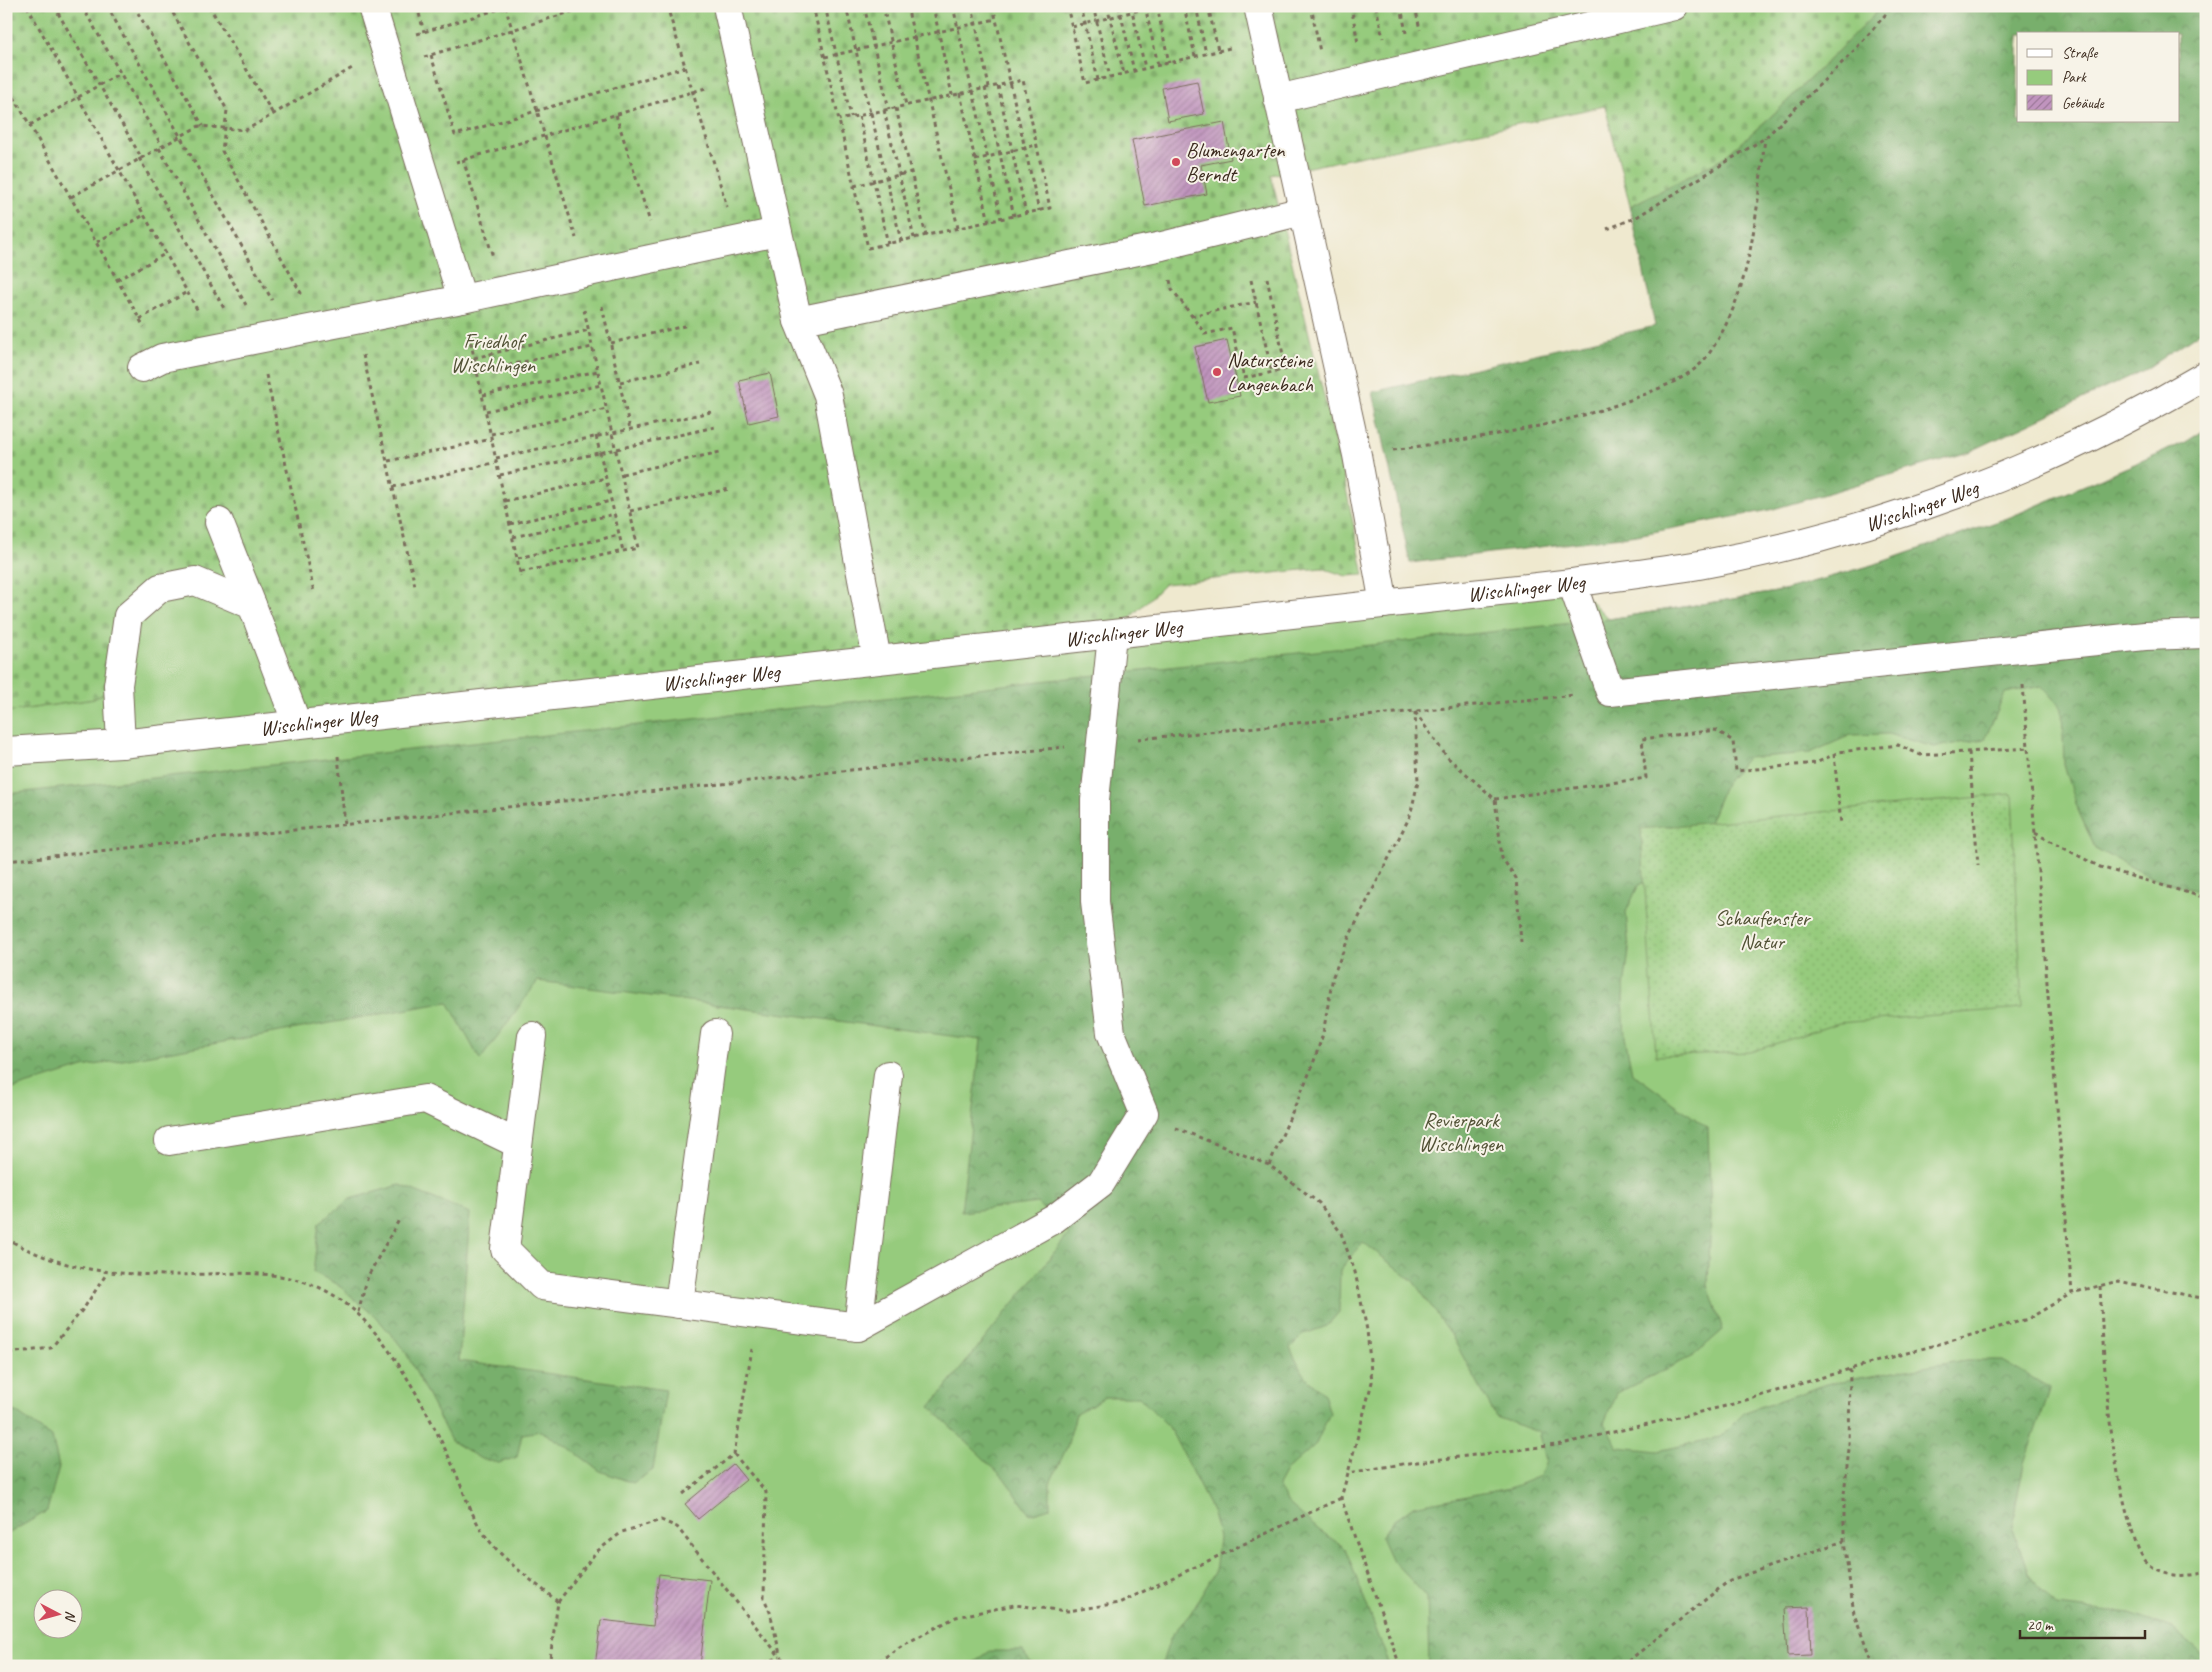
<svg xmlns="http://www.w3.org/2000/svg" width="2212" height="1672" font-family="Caveat,sans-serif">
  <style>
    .green { fill: #96cb7d; stroke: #687a4e; fill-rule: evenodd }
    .forest { fill: url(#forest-crowns); stroke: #5a6c45; fill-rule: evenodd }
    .cemetery { fill: url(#cemetery-stones); stroke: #687a4e }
    .garden { fill: url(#garden-dots); stroke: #687a4e }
    .building { fill: url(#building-hatch) }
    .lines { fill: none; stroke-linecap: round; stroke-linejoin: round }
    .minor-casing { stroke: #7a6d5c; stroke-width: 30 }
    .path { stroke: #7a6d5c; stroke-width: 3; stroke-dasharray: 4 4; stroke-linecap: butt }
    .minor { stroke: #fff; stroke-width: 28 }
    .poi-dot { fill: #d1495b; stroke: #f7f3e8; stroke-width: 2 }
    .labels { text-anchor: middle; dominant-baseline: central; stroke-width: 4; stroke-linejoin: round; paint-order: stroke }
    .poi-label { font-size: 21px; fill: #3b2a1e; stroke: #f7f3e8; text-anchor: start }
    .park-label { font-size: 21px; fill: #525236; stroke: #f7f3e8 }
    .street-label { font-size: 21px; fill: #3b2a1e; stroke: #f7f3e8 }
  </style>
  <defs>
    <pattern id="forest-crowns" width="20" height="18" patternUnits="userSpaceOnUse" patternTransform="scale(1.25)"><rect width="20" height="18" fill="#78af6c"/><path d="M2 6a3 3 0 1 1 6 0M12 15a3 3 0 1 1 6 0" fill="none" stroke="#648f58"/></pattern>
    <pattern id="cemetery-stones" width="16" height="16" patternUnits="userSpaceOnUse" patternTransform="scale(1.25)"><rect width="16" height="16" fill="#96cb7d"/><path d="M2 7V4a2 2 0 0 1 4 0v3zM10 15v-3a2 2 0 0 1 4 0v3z" fill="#82ae6c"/></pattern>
    <pattern id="garden-dots" width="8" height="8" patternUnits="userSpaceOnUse" patternTransform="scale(1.25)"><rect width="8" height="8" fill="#96cb7d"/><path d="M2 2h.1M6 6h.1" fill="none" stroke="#82ae6c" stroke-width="1.8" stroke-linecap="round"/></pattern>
    <pattern id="building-hatch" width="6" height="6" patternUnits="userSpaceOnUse" patternTransform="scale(1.25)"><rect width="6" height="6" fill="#c094be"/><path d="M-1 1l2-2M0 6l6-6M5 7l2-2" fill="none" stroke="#9d799a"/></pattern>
  </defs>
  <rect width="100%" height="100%" fill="#f7f3e8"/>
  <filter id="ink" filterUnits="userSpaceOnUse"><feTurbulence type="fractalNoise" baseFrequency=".02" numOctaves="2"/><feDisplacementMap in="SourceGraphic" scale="10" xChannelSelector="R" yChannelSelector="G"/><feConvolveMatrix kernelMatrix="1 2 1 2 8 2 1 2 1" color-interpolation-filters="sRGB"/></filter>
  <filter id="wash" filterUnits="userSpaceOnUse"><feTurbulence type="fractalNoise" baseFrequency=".0096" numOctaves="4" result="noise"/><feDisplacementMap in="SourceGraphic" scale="20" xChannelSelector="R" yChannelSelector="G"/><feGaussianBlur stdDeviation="1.12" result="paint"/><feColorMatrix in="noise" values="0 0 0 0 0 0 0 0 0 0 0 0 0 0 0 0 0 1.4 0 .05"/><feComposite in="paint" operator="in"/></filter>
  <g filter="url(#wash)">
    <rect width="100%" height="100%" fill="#efe9cf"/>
    <path class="green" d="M2206 429V1666H6V712L94 699 128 616 160 588 252 605 297 724 1572 583 1609 619 1776 592 1873 565 2008 518 2186 442ZM42 1600H72V1630H42Z"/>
    <path class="forest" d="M1883 6H2206V328L2146 369 1969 452 1770 510 1637 535 1410 563 1373 392 1655 326 1630 206 1722 159 1777 111ZM2018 34H2178V121H2018Z
      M2206 429V892L2152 878 2095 848 2078 810 2064 764 2062 709 2042 686 2005 693 1985 739 1934 747 1888 734 1851 735 1810 753 1747 758 1725 784 1697 852 1638 886 1626 912 1629 950 1623 997 1625 1037 1632 1073 1708 1128 1711 1218 1708 1285 1723 1330 1693 1356 1617 1393 1604 1423 1618 1447 1658 1451 1720 1437 1745 1412 1830 1383 1965 1360H2002L2050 1388 2024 1463 2012 1526 2028 1573 2056 1606 2130 1614 2171 1628 2206 1658V1666H1429L1427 1597 1391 1559 1381 1537 1393 1521 1413 1506 1510 1488 1540 1476 1546 1460 1538 1432 1496 1417 1449 1331 1413 1281 1363 1242 1340 1270 1339 1312 1327 1326 1304 1334 1290 1348 1303 1374 1324 1394 1330 1413 1316 1444 1286 1471 1278 1486 1288 1503 1319 1530 1345 1548 1390 1666H1161L1171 1636 1190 1614 1215 1572 1219 1538 1213 1513 1169 1427 1139 1397H1105L1076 1414 1067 1447 1050 1483V1508L1030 1514 1004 1478 930 1407 1069 1234 1038 1203 961 1212 981 1040 538 981 480 1060 448 1002 83 1067 6 1091V794L1609 619 1776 592 1873 565 2008 518 2186 442Z
      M400 1185 470 1213 459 1361 666 1390 653 1470 633 1483 600 1471 568 1447 541 1431 522 1434 517 1457 499 1463 481 1459 451 1441 405 1351 378 1319 337 1284 313 1272 319 1223 350 1199Z
      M6 1410 16 1412 52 1437 59 1467 47 1511 6 1535Z
      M990 1651H1022L1034 1666H969Z"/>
    <path class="cemetery" d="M6 6H1883L1777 111 1722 159 1630 206 1605 106 1271 175 1345 484 1364 575 1346 576 1322 568 1165 584 1112 635 297 724 252 605 195 581 128 616 118 685 94 699 6 712Z"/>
    <path class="garden" d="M2012 794 2022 1008 1839 1023 1750 1052 1656 1056 1641 829Z"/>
    <g id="blocks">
      <path class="building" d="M1197 81 1204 114 1168 121 1162 88Z
        M1224 122 1231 159 1201 165 1207 194 1145 206 1132 140Z
        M1227 340 1240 396 1208 402 1195 347Z
        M770 373 779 416 749 423 739 380Z
        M733 1464 746 1480 698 1519 685 1504Z
        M659 1574 710 1580 700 1666H595L601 1620 653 1626Z
        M1809 1607 1811 1655 1787 1656 1784 1608Z"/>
    </g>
  </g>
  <g filter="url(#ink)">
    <use href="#blocks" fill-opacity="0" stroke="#7a6d5c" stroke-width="1"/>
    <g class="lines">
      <defs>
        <g id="minor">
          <path d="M372 6 462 299"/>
          <path d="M727 6 798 321 828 395 877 660"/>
          <path d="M1258 6 1357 455 1384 604"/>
          <path d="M1278 99 1674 6"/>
          <path d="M798 321 1162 246 1303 211"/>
          <path d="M142 368 162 358 462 299 777 232"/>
          <path d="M219 522 252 605"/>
          <path d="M1572 583 1610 692 2145 636 2206 634"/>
          <path d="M121 744 118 685 128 616 160 588 195 581 252 605 297 724"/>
          <path id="s1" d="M6 751 121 744 1572 583C1614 577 1657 572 1699 565 1877 533 2051 467 2206 375"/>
          <path d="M532 1036 505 1249 542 1286 858 1327"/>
          <path d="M888 1075 858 1327 1054 1219 1101 1183 1144 1113 1111 1033 1095 902V800L1112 635"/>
          <path d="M169 1141 425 1099 518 1144"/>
          <path d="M679 1304 715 1034"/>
        </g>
      </defs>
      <use href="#minor" class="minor-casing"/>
      <path class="path" d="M27 6 199 313
        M54 6 141 157
        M82 6 162 146
        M107 6 272 300
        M134 6 203 126
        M169 6 227 110 222 151 302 295
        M209 6 273 114
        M417 6 424 32
        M505 6 576 238
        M667 6 727 207
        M813 6 868 248 1050 208 1023 80 839 120
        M825 6 851 117
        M846 6 870 113
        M864 6 889 109
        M883 6 906 105
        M907 6 958 228
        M933 6 952 95
        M953 6 972 91
        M972 6 989 87
        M993 6 1039 211
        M1067 6 1085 83 1230 48
        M1081 6 1098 80
        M1093 6 1110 77
        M1107 6 1124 74
        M1119 6 1134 71
        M1131 6 1145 68
        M1145 6 1158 65
        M1157 6 1169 63
        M1184 6 1195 56
        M1196 6 1206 54
        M1208 6 1218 50
        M1311 6 1320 52
        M1351 6 1358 43
        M1376 6 1383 38
        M1401 6 1406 33
        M1415 6 1420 30
        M1072 27 1155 6
        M417 34 509 6
        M431 55 455 135 685 67
        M424 57 590 6
        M825 57 996 19
        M6 83 144 327
        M998 86 1026 214
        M985 88 1014 216
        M973 91 1001 219
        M960 93 989 222
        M896 108 926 236
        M884 110 914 238
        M871 113 901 241
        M616 115 650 222
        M859 116 888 244
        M30 125 120 73
        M159 148 246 305
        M139 158 225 310
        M463 159 493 257
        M975 160 1036 145
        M456 162 709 87
        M854 186 911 172
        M71 197 199 126 246 130 354 67
        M1607 229 1635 218 1765 138 1852 53 1893 6
        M97 242 144 215
        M1267 278 1286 369
        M117 280 165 254
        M1170 280 1172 289 1205 334 1232 328 1244 378 1302 366
        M1251 280 1272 373
        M602 306 630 429
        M1191 316 1256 302
        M140 319 187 292
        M469 334 521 577
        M611 343 689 325
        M363 355 415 586
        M474 358 589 330
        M477 372 592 347
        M266 375 314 592
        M620 382 700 364
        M483 395 598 371
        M486 411 601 385
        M491 434 607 409
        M596 436 623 551
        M1393 450C1480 437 1566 427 1648 393 1669 384 1694 375 1708 355 1753 291 1756 213 1765 138
        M496 458 711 412
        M388 461 492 439
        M622 474 720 452
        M500 475 715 427
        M393 487 497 462
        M505 501 606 478
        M630 511 729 489
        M510 524 611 501
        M513 537 615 514
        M518 558 619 535
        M521 572 638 548 584 310
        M2023 685 2072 1293
        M1415 712 1447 757 1495 799 1502 858 1516 878 1521 942
        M1138 739 1575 695
        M1969 752 1978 865
        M1834 754 1841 825
        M338 756 345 825
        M1495 799 1646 778 1642 739 1716 730 1733 741 1736 771 1816 763 1839 752 1898 745 1921 755 2028 748
        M2035 833 2100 867 2206 898
        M6 861 1065 747
        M1176 1128 1269 1165 1319 1203 1341 1233 1355 1272 1367 1330 1372 1382 1348 1473
        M1269 1165 1312 1067 1323 1034 1333 976 1349 937 1410 816 1418 782 1415 712
        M6 1238C61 1271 115 1275 177 1275 230 1274 288 1266 335 1296 386 1328 427 1410 452 1464 461 1484 468 1507 479 1526 497 1557 531 1579 558 1602L549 1666
        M2100 1286C2104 1367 2108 1449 2131 1527 2134 1538 2139 1557 2148 1564 2163 1578 2187 1577 2206 1572
        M358 1312 368 1276 400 1218
        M9 1353 51 1348 84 1308 107 1273
        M734 1454 766 1492 764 1598 770 1612 780 1654
        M683 1494 734 1454 752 1349
        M1844 1541V1494L1849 1449 1850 1369
        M558 1602 596 1552 622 1532 661 1520 677 1527 780 1657 792 1666
        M757 1666 780 1657
        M872 1666 901 1646 956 1617 1014 1605 1068 1611 1119 1603 1341 1498
        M1400 1666 1341 1498 1348 1473 1409 1463 1557 1445 1726 1406 1850 1369 2028 1319 2072 1293 2118 1281 2206 1299
        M1622 1666 1730 1580 1844 1541 1854 1614 1873 1666"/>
      <use href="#minor" class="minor"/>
    </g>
  </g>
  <g class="poi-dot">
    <circle cx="1176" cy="162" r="5"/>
    <circle cx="1217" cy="372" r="5"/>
  </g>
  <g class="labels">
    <g class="poi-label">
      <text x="1186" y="150">Blumengarten<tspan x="1186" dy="24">Berndt</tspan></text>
      <text x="1227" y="360">Natursteine<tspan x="1227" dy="24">Langenbach</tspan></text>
    </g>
    <g class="park-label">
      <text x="493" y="341">Friedhof<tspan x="493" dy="24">Wischlingen</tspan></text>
      <text x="1762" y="918">Schaufenster<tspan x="1762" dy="24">Natur</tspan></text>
      <text x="1461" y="1120">Revierpark<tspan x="1461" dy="24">Wischlingen</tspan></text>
    </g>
    <g class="street-label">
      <text stroke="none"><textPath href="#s1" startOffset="1934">Wischlinger Weg</textPath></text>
      <text stroke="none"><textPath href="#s1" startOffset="1529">Wischlinger Weg</textPath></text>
      <text stroke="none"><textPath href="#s1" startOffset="1124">Wischlinger Weg</textPath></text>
      <text stroke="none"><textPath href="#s1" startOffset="719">Wischlinger Weg</textPath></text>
      <text stroke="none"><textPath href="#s1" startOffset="314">Wischlinger Weg</textPath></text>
    </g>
  </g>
  <rect width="2212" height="1672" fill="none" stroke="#f7f3e8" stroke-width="25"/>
  <rect x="2017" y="32" width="162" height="90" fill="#f7f3e8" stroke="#aca397"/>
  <rect x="2027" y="49" width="25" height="8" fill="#ffffff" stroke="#aca397"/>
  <text x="2062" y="58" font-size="15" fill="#3b2a1e">Straße</text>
  <rect x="2027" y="70" width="25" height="15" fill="#96cb7d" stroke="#aca397"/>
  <text x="2062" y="82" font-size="15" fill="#3b2a1e">Park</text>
  <rect x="2027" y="95" width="25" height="15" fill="url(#building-hatch)" stroke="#aca397"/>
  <text x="2062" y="108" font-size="15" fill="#3b2a1e">Gebäude</text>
  <g transform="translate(58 1614) rotate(96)"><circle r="24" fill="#f7f3e8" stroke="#aca397"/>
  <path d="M0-4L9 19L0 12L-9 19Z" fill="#d1495b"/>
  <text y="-8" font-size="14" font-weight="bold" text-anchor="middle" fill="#3b2a1e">N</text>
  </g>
  <path d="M2020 1630v8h125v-8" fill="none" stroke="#3b2a1e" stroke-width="2.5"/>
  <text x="2027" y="1630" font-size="15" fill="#3b2a1e" stroke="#f7f3e8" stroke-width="4" paint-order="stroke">20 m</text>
</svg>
